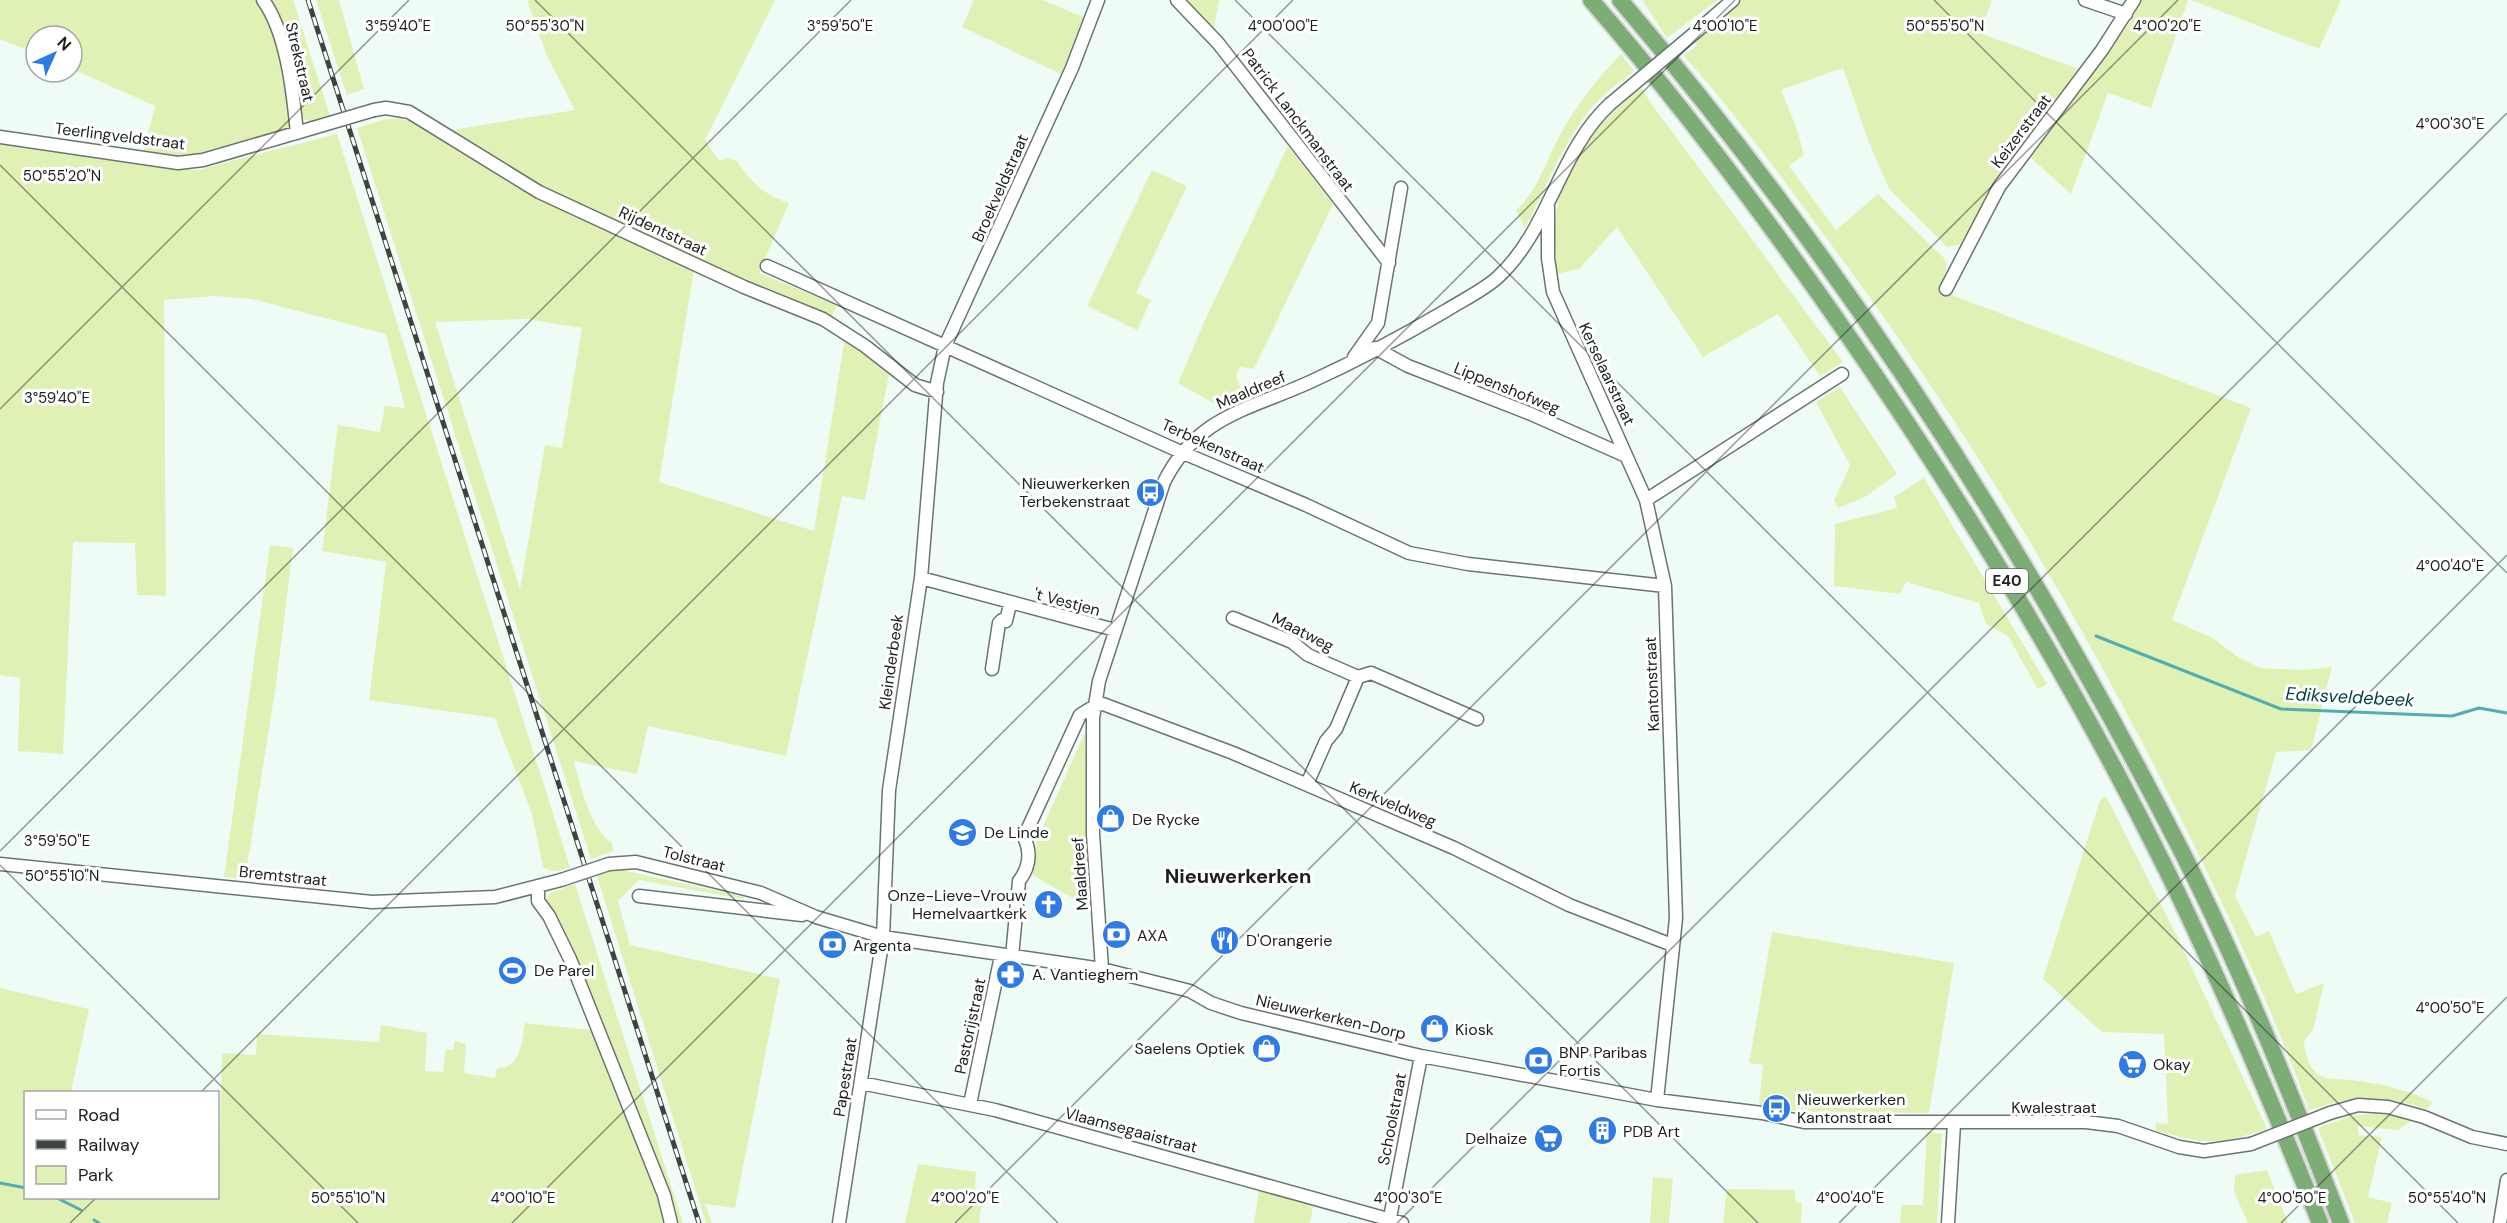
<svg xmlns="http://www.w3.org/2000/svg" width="2507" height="1223" font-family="'DM Sans',sans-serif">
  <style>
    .green { fill: #e0f1b6; fill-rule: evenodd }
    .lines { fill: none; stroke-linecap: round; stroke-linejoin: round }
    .stream { stroke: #52adb1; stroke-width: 3 }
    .minor-casing { stroke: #6a756f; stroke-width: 15 }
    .highway-casing { stroke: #d6d7d6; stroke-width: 20 }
    .minor { stroke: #fff; stroke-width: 12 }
    .highway { stroke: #7eac76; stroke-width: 16 }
    .rail-casing { stroke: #3d4440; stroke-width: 5 }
    .rail { stroke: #fff; stroke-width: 3; stroke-dasharray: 9; stroke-linecap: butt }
    .minor-bridge-casing { stroke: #6a756f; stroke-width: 15; stroke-linecap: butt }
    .minor-bridge { stroke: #fff; stroke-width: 12 }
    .ticks { fill: none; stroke: #1b201d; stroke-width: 1.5; stroke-opacity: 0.45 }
    .labels { text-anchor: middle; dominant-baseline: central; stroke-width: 6; stroke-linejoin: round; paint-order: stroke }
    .shield { fill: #fff; stroke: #5f6361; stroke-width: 1.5 }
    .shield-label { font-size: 15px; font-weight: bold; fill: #1b201d }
    .street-label { font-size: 16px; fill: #1b201d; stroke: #fff }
    .poi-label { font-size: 16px; fill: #1b201d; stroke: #fff; text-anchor: start }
    .water-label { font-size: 18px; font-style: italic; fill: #044345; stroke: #fff }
    .quarter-label { font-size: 20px; font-weight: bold; fill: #1b201d; stroke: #fff }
    .ticks-label { font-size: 15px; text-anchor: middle; fill: #1b201d; stroke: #fff; stroke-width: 6; stroke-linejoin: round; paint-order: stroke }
  </style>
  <rect width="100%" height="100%" fill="#effcf5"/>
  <path class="green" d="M0 0H258C280 40 285 82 293 126L290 132 192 159 143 155 155 106 72 69V36H36V54L0 39Z
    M268 0H293L330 116 310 123 298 114Z
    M316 0H339L364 89 347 95Z
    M527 0H775L705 140 719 161 727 158 737 161C751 182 764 195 789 203L759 273 837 305 830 319 694 270 659 482 814 531 845 337 890 369 865 500 842 496 786 756 648 726 637 774 574 761C580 785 590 828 612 843L613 851 591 859 357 128C394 116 399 113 433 133L575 110 547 56ZM526 319 582 328 562 448 545 445 520 589 435 322Z
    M974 0H1043L1085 18 1061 74 962 27Z
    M1184 0H1219L1214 28Z
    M1642 0H1717L1667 38Z
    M1740 0H1992L1980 33 2081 70 1987 193 1964 244 1947 247 1889 189 1868 140 1843 68 1781 90 1797 129 1804 155 1789 166 1836 230 1878 194 1944 258 1947 264 1941 291 2251 408 2172 620 2213 638 2239 658 2261 668 2304 670 2332 667 2311 750 2276 752 2235 896 2256 937 2269 931 2296 994 2324 983 2313 1030 2304 1041C2305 1054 2309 1071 2323 1077 2331 1080 2343 1079 2352 1080 2381 1084 2406 1089 2433 1102L2427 1109C2385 1095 2350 1096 2309 1110 2271 1006 2224 904 2174 805 2080 616 1971 436 1847 266 1794 195 1743 122 1684 56L1697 45 1694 42Z
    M2141 0H2188L2151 108 2108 93 2071 194 2028 155 2132 20Z
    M2191 0H2341L2319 49Z
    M1621 54 1634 71C1618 83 1602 95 1589 111 1562 145 1545 190 1525 228L1516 210C1538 191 1546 160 1560 135 1576 105 1597 79 1621 54Z
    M1641 88 1656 110 1843 362 1820 376 1778 314 1703 357 1617 227 1579 269 1556 274C1556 253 1553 228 1557 208 1568 156 1601 120 1641 88Z
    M337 134 570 867C558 871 553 874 543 867L532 814 495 718 369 700 386 562 322 551 338 425 380 432 385 406 405 408 386 334 252 299 215 296 164 300 166 596 137 595 135 543 73 542 63 754 18 751 20 678 0 675V142L197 170Z
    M1288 146 1333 204 1254 369 1240 367 1236 375 1245 401 1222 408 1178 383 1204 322Z
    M1152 170 1187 186 1136 293 1151 300 1137 330 1087 306Z
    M1840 387 1897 474 1865 497 1838 508 1834 501 1850 465 1816 402Z
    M1924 478 2047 684 2038 689 2008 636 1986 624 1979 603 1906 582 1900 594 1834 586 1835 524 1897 508 1894 497Z
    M270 545 293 548 276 685 245 879 224 877Z
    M1085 732 1094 910 1032 875 1037 840Z
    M2106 796 2178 938 2267 1129C2219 1145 2204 1145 2155 1130L2156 1123 2168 1124 2164 1034 2102 1032 2043 979 2100 800Z
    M618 869 744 897 743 899 639 880 618 901 630 945 780 979 735 1208 705 1204 712 1223H706L596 873Z
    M575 884 683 1223H673L567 937 545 901 550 893Z
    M1772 932 1954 963 1929 1113 1785 1111 1759 1105 1763 1065 1749 1063Z
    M0 988 89 1009 71 1092H26V1198H218L222 1053 256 1055 257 1034 379 1042 381 1025 427 1033 425 1071 443 1072 446 1049 454 1050V1041L466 1044 464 1073 495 1078 497 1068C521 1069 522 1041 525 1023L599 1031 656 1187 667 1223H0Z
    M2368 1114 2392 1115 2411 1121 2398 1130 2358 1126V1135L2382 1137 2368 1197 2392 1203 2387 1223H2355L2318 1128 2351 1116Z
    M1927 1132 1942 1134 1937 1223H1900L1902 1205H1923Z
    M918 1164 976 1172 975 1187 982 1201 979 1223H905Z
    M2267 1170 2288 1223H2248L2234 1192 2235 1175Z
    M1653 1177 1673 1179 1669 1223H1650Z
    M1727 1189 1795 1190V1202L1802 1203 1801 1223H1723Z
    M1259 1190 1313 1207 1310 1223H1254Z"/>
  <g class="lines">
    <path class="stream" d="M2096 636 2281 709 2452 716 2479 708 2507 713
      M0 1183 26 1188
      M57 1198 81 1210
      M94 1220 99 1223"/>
    <defs>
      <path id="minor" d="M263 0C287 33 293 93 297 133
        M1177 0 1218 43 1389 263
        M2085 0 2126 14
        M1697 31 1733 0
        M374 110 386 108 409 112 539 192 744 287 823 319 865 346 915 385 937 392
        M0 137 178 163 203 160 313 128
        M1548 207V258L1553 292 1646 500 1665 586 1676 918 1657 1100
        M767 266 1181 452 1306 505 1409 553 1468 564 1665 586
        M1946 289 1999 187 2102 50 2134 0
        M1375 348 1408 366 1531 414 1626 456
        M1354 357 1378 323 1401 188
        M1646 500 1842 374
        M921 578 1115 630
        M1233 618 1292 642 1308 655 1358 677
        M992 669 999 623 1002 620 1006 621 1010 604
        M1307 784 1326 741 1336 729 1358 677 1371 673 1477 719
        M0 864 372 902 495 897 561 880
        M609 864 636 862 761 893 816 917 883 937 1102 969 1190 991 1211 1003 1241 1013 1421 1056 1657 1100 1762 1113 1804 1122H2086L2118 1126 2179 1147 2204 1151 2251 1144
        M538 887V901L549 916 570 959 664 1195 671 1223
        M639 896 802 915
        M1012 957 1019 881C1030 867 1031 852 1024 837L1080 715 1096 705 1103 704 1233 753 1454 848 1569 905 1672 945
        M1102 969 1093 834V718L1099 681 1164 482C1197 416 1248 410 1310 382 1356 361 1403 336 1447 310 1463 300 1482 291 1497 278 1550 230 1558 152 1610 104
        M861 1083 995 1110 1402 1223
        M970 1104 1001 956
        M2330 1113 2358 1105 2388 1107 2424 1117 2472 1137 2507 1144
        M839 1223 883 937 889 790 921 578 937 383 945 346 1072 68 1098 0
        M1389 1223 1421 1056
        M1948 1223 1954 1124
        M2500 1223 2507 1180"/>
      <path id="highway" d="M1591 0C1693 118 1786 244 1873 372 1980 530 2080 695 2165 867 2222 983 2272 1103 2320 1223
        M1620 0C1842 260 2028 550 2183 854 2243 973 2293 1099 2341 1223"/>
    </defs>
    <use href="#minor" class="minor-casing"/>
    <use href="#highway" class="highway-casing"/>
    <use href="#minor" class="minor"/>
    <use href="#highway" class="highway"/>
    <defs>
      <path id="rail" d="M308 0 699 1223"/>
    </defs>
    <use href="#rail" class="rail-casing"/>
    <use href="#rail" class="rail"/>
    <defs>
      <path id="minor-bridge" d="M1610 104 1697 31
        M313 128 374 110
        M561 880 609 864
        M2251 1144 2330 1113"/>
    </defs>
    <use href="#minor-bridge" class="minor-bridge-casing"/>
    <use href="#minor-bridge" class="minor-bridge"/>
  </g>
  <path class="ticks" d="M535 0 1758 1223M1235 0 2458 1223M1934 0 2507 573M0 165 1058 1223M0 409 409 0M0 851 851 0M0 865 358 1223M201 1092 1293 0M70 1223 96 1198M512 1223 1735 0M955 1223 2178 0M1397 1223 2507 113M1839 1223 2507 555M2281 1223 2507 997"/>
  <defs>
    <symbol id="bus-disc" viewBox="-11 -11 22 22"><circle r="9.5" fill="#2e7be7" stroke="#fff"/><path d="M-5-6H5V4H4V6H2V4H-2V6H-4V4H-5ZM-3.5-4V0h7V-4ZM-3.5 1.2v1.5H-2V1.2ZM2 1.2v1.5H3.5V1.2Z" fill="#fff"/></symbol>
    <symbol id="shop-disc" viewBox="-11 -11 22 22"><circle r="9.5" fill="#2e7be7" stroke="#fff"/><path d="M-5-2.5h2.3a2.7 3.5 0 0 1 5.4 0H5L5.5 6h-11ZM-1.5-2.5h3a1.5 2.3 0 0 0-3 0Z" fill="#fff"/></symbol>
    <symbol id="school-disc" viewBox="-11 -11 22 22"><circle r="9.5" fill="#2e7be7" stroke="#fff"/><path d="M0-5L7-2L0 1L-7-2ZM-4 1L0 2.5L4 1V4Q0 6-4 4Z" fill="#fff"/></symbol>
    <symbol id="church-disc" viewBox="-11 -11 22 22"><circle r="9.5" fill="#2e7be7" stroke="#fff"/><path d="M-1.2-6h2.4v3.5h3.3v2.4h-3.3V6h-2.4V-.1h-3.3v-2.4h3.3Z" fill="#fff"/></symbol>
    <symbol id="bank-disc" viewBox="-11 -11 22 22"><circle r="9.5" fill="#2e7be7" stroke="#fff"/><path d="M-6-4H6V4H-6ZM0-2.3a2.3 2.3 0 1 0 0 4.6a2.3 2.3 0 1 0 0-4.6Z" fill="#fff"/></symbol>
    <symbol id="restaurant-disc" viewBox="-11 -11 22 22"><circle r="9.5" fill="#2e7be7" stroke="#fff"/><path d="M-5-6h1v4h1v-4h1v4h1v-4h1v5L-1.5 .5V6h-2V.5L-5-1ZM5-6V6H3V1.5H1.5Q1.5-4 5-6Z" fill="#fff"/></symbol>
    <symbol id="stadium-disc" viewBox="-11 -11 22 22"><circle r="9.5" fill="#2e7be7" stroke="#fff"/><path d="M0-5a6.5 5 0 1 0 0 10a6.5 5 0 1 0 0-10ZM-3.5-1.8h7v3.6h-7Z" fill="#fff"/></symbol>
    <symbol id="pharmacy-disc" viewBox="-11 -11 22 22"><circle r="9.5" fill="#2e7be7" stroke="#fff"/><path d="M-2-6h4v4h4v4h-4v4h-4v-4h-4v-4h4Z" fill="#fff"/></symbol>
    <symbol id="supermarket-disc" viewBox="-11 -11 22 22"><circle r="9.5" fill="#2e7be7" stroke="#fff"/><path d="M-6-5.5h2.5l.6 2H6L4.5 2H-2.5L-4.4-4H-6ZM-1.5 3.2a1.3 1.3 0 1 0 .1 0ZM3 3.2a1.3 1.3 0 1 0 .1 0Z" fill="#fff"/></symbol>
    <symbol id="building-disc" viewBox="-11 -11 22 22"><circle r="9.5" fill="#2e7be7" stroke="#fff"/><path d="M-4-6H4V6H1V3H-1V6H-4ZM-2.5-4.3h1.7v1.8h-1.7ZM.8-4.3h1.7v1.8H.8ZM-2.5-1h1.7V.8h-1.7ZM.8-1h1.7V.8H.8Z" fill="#fff"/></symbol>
  </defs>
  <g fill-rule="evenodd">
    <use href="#bus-disc" x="1134" y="476" width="33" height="33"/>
    <use href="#shop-disc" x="1094" y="802" width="33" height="33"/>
    <use href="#school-disc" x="946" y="816" width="33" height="33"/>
    <use href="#church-disc" x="1032" y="888" width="33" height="33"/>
    <use href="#bank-disc" x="1100" y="918" width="33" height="33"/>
    <use href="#restaurant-disc" x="1208" y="924" width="33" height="33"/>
    <use href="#bank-disc" x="816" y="928" width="33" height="33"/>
    <use href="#stadium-disc" x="496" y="954" width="33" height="33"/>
    <use href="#pharmacy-disc" x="994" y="958" width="33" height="33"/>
    <use href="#shop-disc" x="1418" y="1012" width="33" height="33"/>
    <use href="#shop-disc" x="1250" y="1032" width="33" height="33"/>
    <use href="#bank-disc" x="1522" y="1044" width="33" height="33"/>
    <use href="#supermarket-disc" x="2116" y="1048" width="33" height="33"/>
    <use href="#bus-disc" x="1760" y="1092" width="33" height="33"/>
    <use href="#building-disc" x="1586" y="1114" width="33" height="33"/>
    <use href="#supermarket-disc" x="1532" y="1122" width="33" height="33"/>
  </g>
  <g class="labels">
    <rect class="shield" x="1986" y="569" width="42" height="24" rx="4.5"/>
    <g class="shield-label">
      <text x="2007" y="581">E40</text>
    </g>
    <g class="street-label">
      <text transform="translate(300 62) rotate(77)">Strekstraat</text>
      <text transform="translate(1298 120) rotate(53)">Patrick Lanckmanstraat</text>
      <text transform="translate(2021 131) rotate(-53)">Keizerstraat</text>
      <text transform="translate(120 136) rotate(7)">Teerlingveldstraat</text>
      <text transform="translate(1000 188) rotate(-66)">Broekveldstraat</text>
      <text transform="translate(663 231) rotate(25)">Rijdentstraat</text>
      <text transform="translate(1607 374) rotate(65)">Kerselaarstraat</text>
      <text transform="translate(1507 388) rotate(22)">Lippenshofweg</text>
      <text transform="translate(1251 390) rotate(-23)">Maaldreef</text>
      <text transform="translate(1213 446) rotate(24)">Terbekenstraat</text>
      <text transform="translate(1067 602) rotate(15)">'t Vestjen</text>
      <text transform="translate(1303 632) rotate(27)">Maatweg</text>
      <text transform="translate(891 662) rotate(-82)">Kleinderbeek</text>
      <text transform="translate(1652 684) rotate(-92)">Kantonstraat</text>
      <text transform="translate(1393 804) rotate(23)">Kerkveldweg</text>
      <text transform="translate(694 859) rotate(14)">Tolstraat</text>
      <text transform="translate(1080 874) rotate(-94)">Maaldreef</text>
      <text transform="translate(283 876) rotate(6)">Bremtstraat</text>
      <text transform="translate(1331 1017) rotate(13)">Nieuwerkerken-Dorp</text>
      <text transform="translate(970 1026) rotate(-78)">Pastorijstraat</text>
      <text transform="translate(845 1077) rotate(-81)">Papestraat</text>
      <text x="2054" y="1107">Kwalestraat</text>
      <text transform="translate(1392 1119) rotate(-79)">Schoolstraat</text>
      <text transform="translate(1131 1130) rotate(15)">Vlaamsegaaistraat</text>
    </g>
    <g class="poi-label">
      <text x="1130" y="483" text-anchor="end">Nieuwerkerken<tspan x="1130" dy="18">Terbekenstraat</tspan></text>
      <text x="1132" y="819">De Rycke</text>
      <text x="984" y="832">De Linde</text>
      <text x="1027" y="895" text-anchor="end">Onze-Lieve-Vrouw<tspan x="1027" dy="18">Hemelvaartkerk</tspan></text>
      <text x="1137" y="935">AXA</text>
      <text x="1246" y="940">D'Orangerie</text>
      <text x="853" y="945">Argenta</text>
      <text x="534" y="970">De Parel</text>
      <text x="1032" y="974">A. Vantieghem</text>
      <text x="1455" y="1029">Kiosk</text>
      <text x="1245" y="1048" text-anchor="end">Saelens Optiek</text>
      <text x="1559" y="1052">BNP Paribas<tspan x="1559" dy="18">Fortis</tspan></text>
      <text x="2153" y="1064">Okay</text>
      <text x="1797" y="1099">Nieuwerkerken<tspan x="1797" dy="18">Kantonstraat</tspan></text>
      <text x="1623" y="1131">PDB Art</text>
      <text x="1527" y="1138" text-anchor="end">Delhaize</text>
    </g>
    <g class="water-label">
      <text transform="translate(2350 697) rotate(3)">Ediksveldebeek</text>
    </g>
    <g class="quarter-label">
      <text x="1238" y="876">Nieuwerkerken</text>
    </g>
  </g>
  <g class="ticks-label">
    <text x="398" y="31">3°59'40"E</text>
    <text x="545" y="31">50°55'30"N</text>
    <text x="840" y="31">3°59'50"E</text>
    <text x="1283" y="31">4°00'00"E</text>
    <text x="1725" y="31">4°00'10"E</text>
    <text x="1945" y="31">50°55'50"N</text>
    <text x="2167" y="31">4°00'20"E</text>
    <text x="2450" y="129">4°00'30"E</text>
    <text x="62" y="181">50°55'20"N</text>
    <text x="57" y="403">3°59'40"E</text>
    <text x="2450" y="571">4°00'40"E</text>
    <text x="57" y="846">3°59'50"E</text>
    <text x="62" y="881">50°55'10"N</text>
    <text x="2450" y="1013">4°00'50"E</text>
    <text x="523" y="1203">4°00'10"E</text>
    <text x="965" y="1203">4°00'20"E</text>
    <text x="348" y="1203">50°55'10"N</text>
    <text x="1408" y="1203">4°00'30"E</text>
    <text x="1850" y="1203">4°00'40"E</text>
    <text x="2292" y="1203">4°00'50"E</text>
    <text x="2447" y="1203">50°55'40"N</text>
  </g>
  <rect x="24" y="1091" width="195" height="108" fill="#ffffff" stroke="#a4a6a5" stroke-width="1.5"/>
  <rect x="36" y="1110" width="30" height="9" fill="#ffffff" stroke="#a4a6a5" stroke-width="1.5"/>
  <text x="78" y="1121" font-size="18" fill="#1b201d">Road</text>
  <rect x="36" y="1140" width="30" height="9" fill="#3d4440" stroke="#a4a6a5" stroke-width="1.5"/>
  <text x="78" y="1151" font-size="18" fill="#1b201d">Railway</text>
  <rect x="36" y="1166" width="30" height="18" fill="#e0f1b6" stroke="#a4a6a5" stroke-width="1.5"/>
  <text x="78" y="1181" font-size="18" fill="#1b201d">Park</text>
  <g transform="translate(54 54) rotate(45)"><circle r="28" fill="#ffffff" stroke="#a4a6a5" stroke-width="1.5"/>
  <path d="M0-4.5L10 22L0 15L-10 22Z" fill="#2e7be7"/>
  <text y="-9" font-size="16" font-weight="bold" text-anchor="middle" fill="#1b201d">N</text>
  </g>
</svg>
